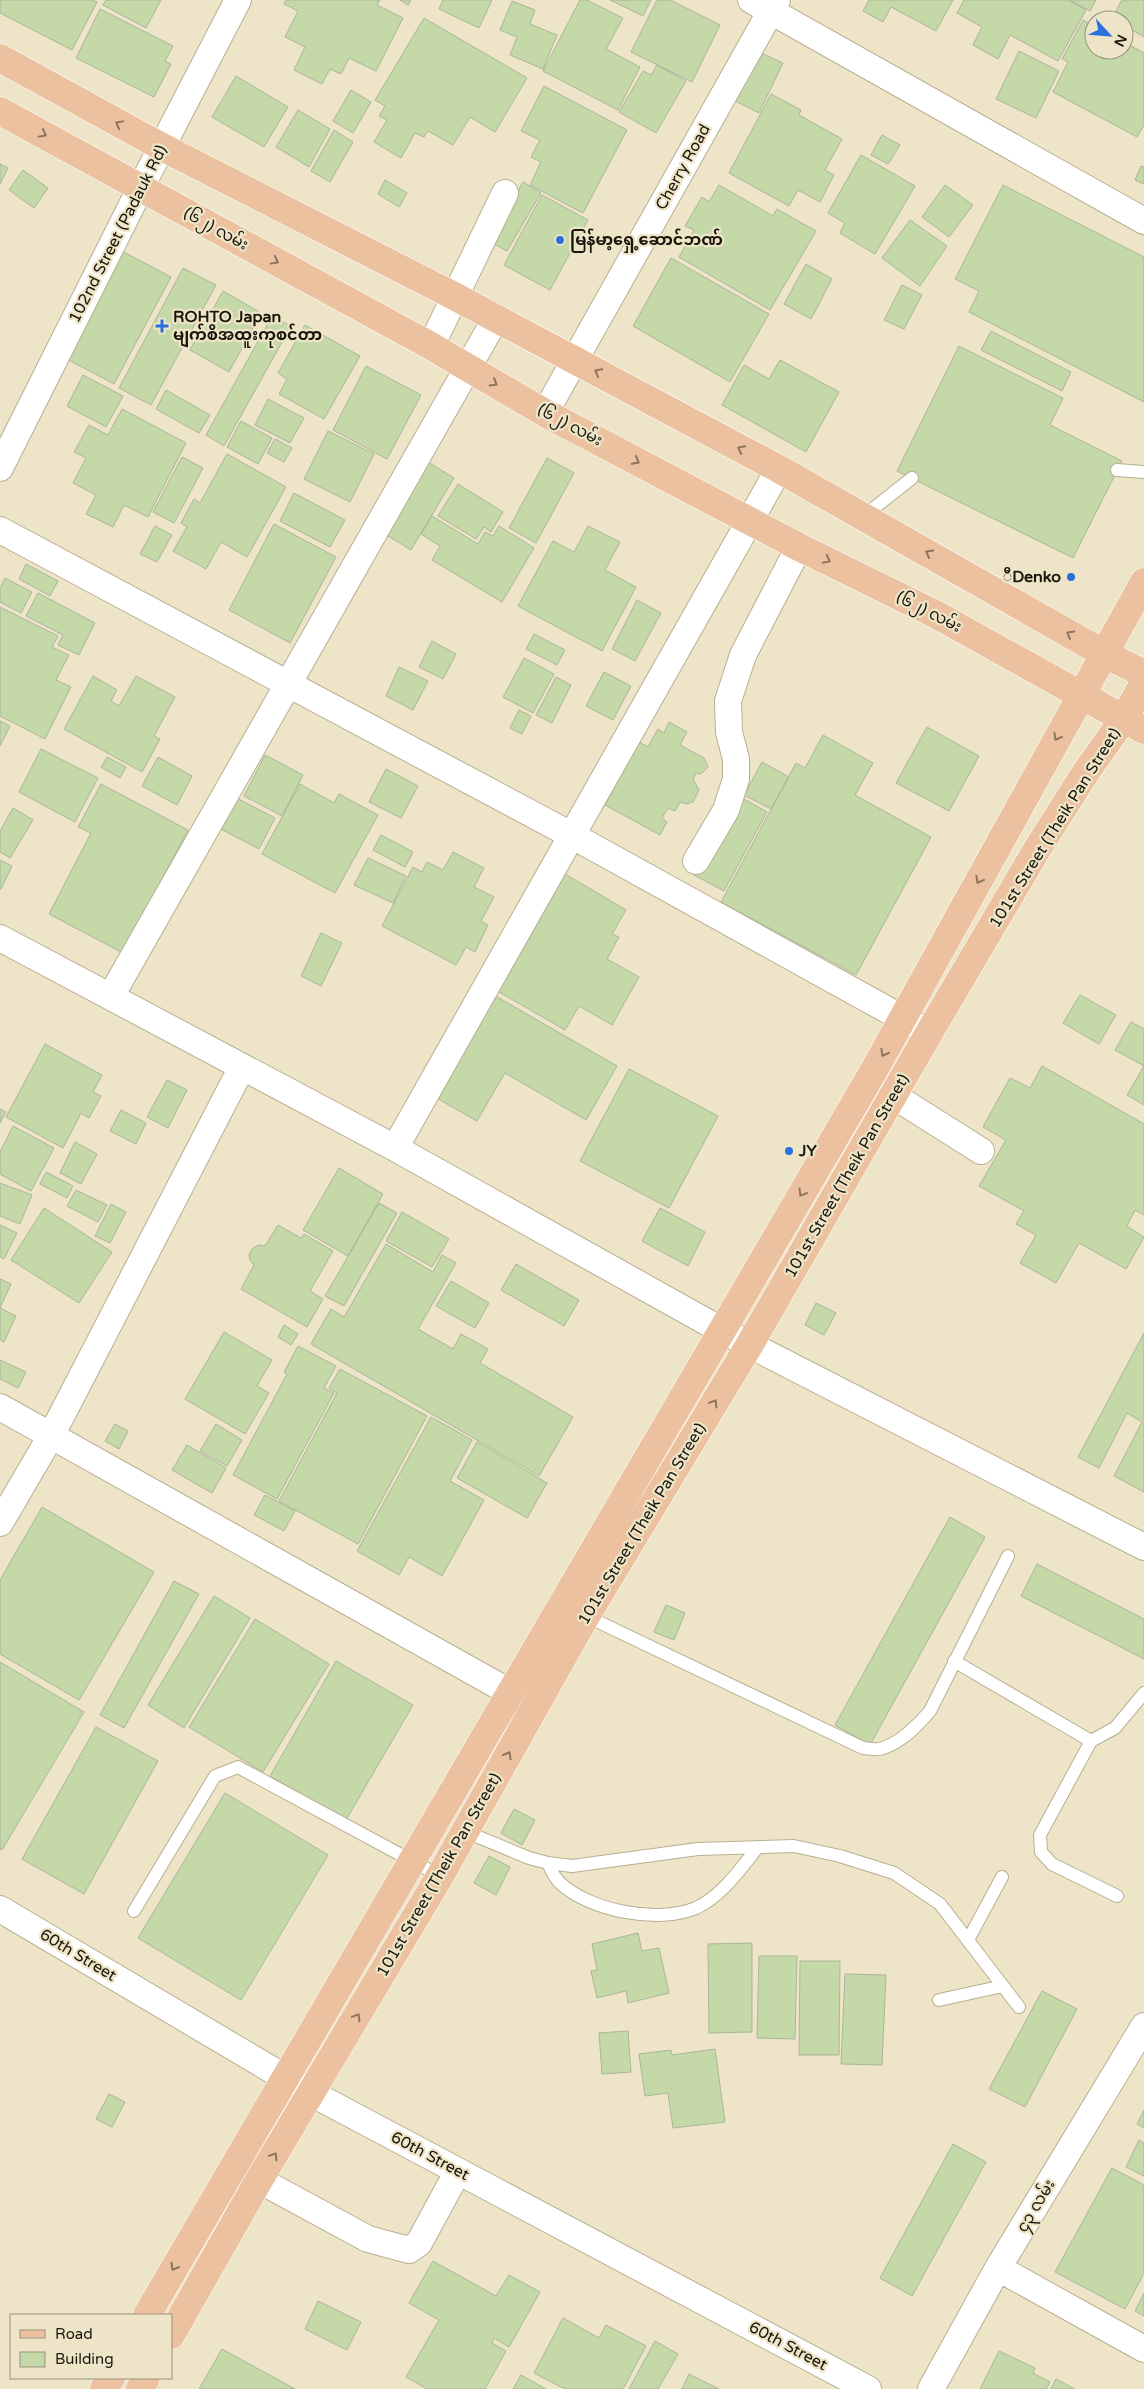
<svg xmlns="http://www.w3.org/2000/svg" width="1144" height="2389" font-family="'Varela Round','Noto Sans Myanmar',sans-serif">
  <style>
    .building { fill: #c5d8a8; stroke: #aab69a }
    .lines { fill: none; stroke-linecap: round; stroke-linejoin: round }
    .service-casing { stroke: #b8af92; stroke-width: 14 }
    .minor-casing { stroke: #b8af92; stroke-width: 28 }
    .primary-casing { stroke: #fff; stroke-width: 29 }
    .service { stroke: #fff; stroke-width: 12 }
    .minor { stroke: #fff; stroke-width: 26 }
    .primary { stroke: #ecc19f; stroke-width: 28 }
    .oneway { stroke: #8d745c }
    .poi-dot { fill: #2b71de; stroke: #eee4c7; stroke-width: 2 }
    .labels { text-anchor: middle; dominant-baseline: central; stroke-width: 4.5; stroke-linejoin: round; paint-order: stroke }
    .street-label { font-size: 16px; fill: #19160b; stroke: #eee4c7 }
    .poi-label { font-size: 16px; font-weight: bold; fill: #19160b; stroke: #eee4c7; text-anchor: start }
  </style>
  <rect width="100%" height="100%" fill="#eee4c7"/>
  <path class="building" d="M0 0H92L97 2 72 50 0 13Z
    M106 0H161L146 28 103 5Z
    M286 0H380L377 5 403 18 376 71 349 58 341 74 330 69 322 84 294 70 305 47 285 37 298 11 284 4Z
    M400 0H411L408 5Z
    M443 0H492L479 28 439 9Z
    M580 0H587L623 18 606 49 640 67 618 110 543 71Z
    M610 0H651L643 16Z
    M657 0H670L720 25 692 82 631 52Z
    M869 0H953L936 31 891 7 883 22 863 11Z
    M964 0H1068L1086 10 1058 61 1010 35 998 59 973 45 982 27 957 13Z
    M1070 0H1096L1090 11Z
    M1122 0H1144V37L1124 25V20L1112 18Z
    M512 1 535 10 530 24 557 35 543 69 510 55 517 37 500 30Z
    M100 9 173 46 165 61 171 64 154 97 76 58Z
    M424 18 527 78 495 132 470 117 453 145 428 131 424 137 415 133 401 158 374 142 387 120 379 116 385 106 375 100Z
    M1083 20 1094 26V50H1124V42L1144 53V125L1137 137 1053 92 1068 62 1062 59Z
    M1019 51 1059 71 1036 118 996 99Z
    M759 52 783 63 759 113 735 101Z
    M657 65 686 81 656 133 619 112 643 71 651 75Z
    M236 76 288 107 264 147 212 117Z
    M544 86 627 130 583 213 530 185 541 162 531 157 540 140 521 131Z
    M351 90 371 102 353 133 333 121Z
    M771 94 801 110 799 115 842 139 825 170 834 175 820 202 798 190 789 206 729 173Z
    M298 110 330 129 309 167 276 147Z
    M334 130 353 142 330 182 311 171Z
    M882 135 900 145 888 164 871 155Z
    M861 155 915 186 875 254 840 233 845 223 828 213Z
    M0 164 8 168 0 184Z
    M1141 166 1144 167V184L1135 180Z
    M23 170 48 188 34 208 9 190Z
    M385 180 407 193 399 207 378 194Z
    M523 182 541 193 507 251 489 241Z
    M719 185 773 216 777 209 816 231 770 310 679 257 694 230 685 226 702 197 709 202Z
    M945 185 973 205 949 237 922 217Z
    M1003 185 1144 257V402L969 312 979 291 955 279Z
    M542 195 588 220 550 290 504 265Z
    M910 220 947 246 920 286 882 258Z
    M118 249 171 277 114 384 61 356Z
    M671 258 769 314 730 382 633 326Z
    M806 264 832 279 811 319 784 304Z
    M183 268 216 285 151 405 119 388Z
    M902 285 922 295 904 329 884 320Z
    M223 291 261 313 229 372 190 350Z
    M272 316 291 326 224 446 206 435Z
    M305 325 360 356 324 419 279 394 287 379 278 373Z
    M991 331 1071 372 1062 391 981 350Z
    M959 346 1063 398 1050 425 1122 461 1073 558 897 471Z
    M780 360 839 392 806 452 722 405 744 365 769 379Z
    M366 366 421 395 387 459 333 430Z
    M83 375 123 396 106 427 67 406Z
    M166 390 210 415 199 433 156 409Z
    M268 399 304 418 290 443 255 425Z
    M122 409 186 443 148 517 124 505 113 527 86 514 96 495 73 483 86 458 74 452 89 425 108 435Z
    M241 421 272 438 258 464 227 447Z
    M328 431 374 454 350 502 304 479Z
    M275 439 292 448 284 462 267 453Z
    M227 454 286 487 247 557 221 542 206 569 173 551 187 527 181 523 194 499 200 503Z
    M182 457 203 468 174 523 153 512Z
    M547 458 574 473 536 543 509 528Z
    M423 459 454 478 411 550 380 531Z
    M458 484 503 512 491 532 484 527 476 539 438 516Z
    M294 493 345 520 330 547 280 521Z
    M432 516 478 544 485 532 493 536 499 526 534 548 502 602 432 560 440 546 421 534Z
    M274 524 336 557 290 643 229 610Z
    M155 526 172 535 157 562 140 554Z
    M588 526 620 542 605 570 636 587 602 651 518 606 553 541 574 552Z
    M26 564 58 581 50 596 19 579Z
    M5 578 32 592 21 613 0 602V588Z
    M38 593 95 623 79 655 58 645 63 635 26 616Z
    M637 600 661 613 635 661 612 649Z
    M0 607 58 636 52 647 69 655 56 680 71 687 45 739 0 716Z
    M534 634 565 650 557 665 526 649Z
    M432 641 456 654 443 679 419 667Z
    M524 658 554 674 533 713 503 697Z
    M399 667 428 681 413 710 386 696Z
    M604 672 631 686 613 720 586 706Z
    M93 676 117 690 111 701 119 706 136 676 175 697 154 736 160 739 142 772 64 729Z
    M556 677 571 685 552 723 536 715Z
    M519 710 531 716 522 734 510 728Z
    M0 721 10 726 0 746Z
    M669 722 687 732 680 745 704 758 708 767 701 774 696 773 693 779 699 790 693 802 687 804 680 802 675 811 668 808 662 818 667 822 660 835 605 805 639 742 648 747 658 729 664 733Z
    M927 727 979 756 949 811 896 783Z
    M823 735 873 763 855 795 931 837 856 975 721 902 796 763 805 768Z
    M41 749 98 778 75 822 19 792Z
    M265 755 303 775 282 816 244 796Z
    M107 757 126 767 120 778 101 767Z
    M158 757 192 776 177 805 142 786Z
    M762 762 789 777 771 809 744 795Z
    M386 769 418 786 401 818 369 802Z
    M101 784 188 830 123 953 49 914 91 833 78 827Z
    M300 784 334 803 339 794 378 815 335 893 262 854Z
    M233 796 275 818 259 849 217 827Z
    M744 799 767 812 724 891 694 875 726 816 732 819Z
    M13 808 33 820 10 858 0 852V831Z
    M381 835 413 852 405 867 373 850Z
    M453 852 484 868 474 887 494 897 481 921 488 925 475 952 466 947 456 965 382 926 413 867 422 872 427 862 443 870Z
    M368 858 406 876 393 903 354 885Z
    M0 860 12 866 1 889H0Z
    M560 871 626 910 612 934 619 937 607 959 639 977 612 1025 579 1006 565 1030 494 989Z
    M321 933 342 943 321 986 301 976Z
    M492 994 617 1066 586 1120 505 1073 477 1121 433 1096Z
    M1080 995 1116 1015 1099 1044 1063 1023Z
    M1131 1022 1144 1029V1105L1127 1095 1144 1066 1115 1050Z
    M45 1044 102 1075 93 1092 101 1096 89 1118 81 1113 63 1148 6 1117Z
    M1042 1066 1144 1124V1215L1135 1210 1127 1226 1144 1237 1126 1269 1079 1243 1056 1283 1020 1263 1036 1235 1016 1224 1024 1211 979 1186 1006 1140 983 1127 1010 1078 1030 1088Z
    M629 1069 718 1116 669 1208 580 1161Z
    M167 1080 187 1090 168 1128 147 1117Z
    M0 1109 6 1112 0 1123Z
    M121 1110 146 1123 136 1144 110 1131Z
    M13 1126 54 1148 31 1191 0 1174V1152Z
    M75 1142 97 1154 81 1184 60 1173Z
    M339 1168 383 1194 348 1256 303 1230Z
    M46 1172 73 1186 67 1198 40 1184Z
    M0 1183 32 1195 20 1224 0 1216Z
    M76 1190 107 1205 98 1222 67 1206Z
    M379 1203 397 1213 344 1306 325 1296Z
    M111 1204 126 1212 110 1243 95 1236Z
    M44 1208 112 1252 79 1303 11 1260Z
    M660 1208 705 1232 688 1266 642 1241Z
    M402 1212 449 1239 432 1267 386 1241Z
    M0 1225 17 1233 4 1259 0 1257Z
    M278 1225 301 1238 304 1234 333 1251 310 1291 323 1299 307 1327 241 1289 254 1265 250 1260 249 1254 253 1248 259 1245 265 1246Z
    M386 1244 433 1272 442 1255 456 1263 418 1329 453 1349 461 1334 488 1349 480 1363 573 1417 539 1476 311 1344 331 1309 344 1317Z
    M516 1264 579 1300 564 1326 501 1290Z
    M0 1279 11 1284 0 1308Z
    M451 1281 489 1303 475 1328 436 1306Z
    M816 1303 836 1313 824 1335 805 1325Z
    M0 1308 16 1316 4 1342 0 1340Z
    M284 1325 298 1334 291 1345 278 1337Z
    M224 1332 272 1360 257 1386 269 1393 245 1434 185 1399Z
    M1144 1333V1492L1114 1476 1142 1422 1127 1413 1099 1468 1078 1457Z
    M298 1346 336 1366 324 1388 334 1393 277 1499 233 1475 287 1374 284 1372Z
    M0 1360 26 1372 18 1388 0 1379Z
    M340 1369 427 1416 358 1544 279 1501 337 1393 329 1388Z
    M431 1417 472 1440 450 1481 484 1500 442 1576 409 1557 399 1575 357 1551Z
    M115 1424 128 1431 119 1449 105 1441Z
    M216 1424 242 1440 227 1466 200 1451Z
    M477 1442 547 1483 527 1518 457 1478Z
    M187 1445 226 1468 212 1493 172 1470Z
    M265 1495 295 1511 284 1531 254 1515Z
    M42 1507 154 1572 79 1700 0 1654V1580Z
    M950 1517 985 1537 870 1745 835 1725Z
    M1037 1564 1144 1619V1659L1021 1596Z
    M174 1581 199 1594 124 1728 100 1715Z
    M214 1596 250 1618 184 1728 148 1705Z
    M666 1605 685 1613 674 1640 654 1632Z
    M255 1619 329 1664 263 1772 189 1727Z
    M336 1661 413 1705 346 1820 270 1776Z
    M0 1662 84 1712 2 1850 0 1849Z
    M96 1727 158 1761 84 1894 22 1859Z
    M225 1793 328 1855 241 2000 138 1938Z
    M514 1809 535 1820 522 1845 501 1833Z
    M489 1856 510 1867 496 1895 474 1883Z
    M638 1933 642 1951 659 1948 669 1993 628 2003 626 1991 597 1998 591 1971 597 1970 592 1944Z
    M752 1943V2032L709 2033 708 1944Z
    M759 1956H797L795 2039 757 2038Z
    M800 1961H840L839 2055H799Z
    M845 1974 886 1975 882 2065 841 2064Z
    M1042 1991 1077 2009 1025 2107 989 2089Z
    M628 2031 631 2072 602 2074 599 2033Z
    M715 2049 725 2122 673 2128 668 2093 645 2096 639 2054 671 2050 672 2055Z
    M109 2094 125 2102 112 2127 96 2119Z
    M1144 2110V2128L1137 2124Z
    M1139 2140 1144 2143V2176L1126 2167Z
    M953 2144 986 2162 912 2296 880 2278Z
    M1112 2168 1144 2185V2273L1125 2309 1055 2272Z
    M433 2261 496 2296 509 2275 540 2292 509 2347 494 2338 492 2343 506 2351 485 2389H427L406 2377 439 2320 409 2303Z
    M1144 2293V2316L1135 2311Z
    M318 2301 361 2322 347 2350 305 2329Z
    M563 2318 599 2338 606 2325 646 2346 623 2389H565L534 2373Z
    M655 2341 678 2354 658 2389H629Z
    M222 2349 295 2389H199Z
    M999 2351 1035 2368 1033 2373 1050 2382 1046 2389H980Z
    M689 2374 719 2389H682Z
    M521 2375 546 2389H513Z
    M1056 2379 1075 2389H1051Z"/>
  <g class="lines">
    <defs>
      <path id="service" d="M1117 470 1144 472
        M864 516 912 478
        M586 1616 863 1748C868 1748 874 1750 879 1749 899 1745 917 1726 930 1711L1008 1556
        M954 1661 1091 1741 1115 1728 1144 1693
        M1091 1741 1040 1835 1041 1852 1052 1864 1117 1896
        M464 1831 529 1858 548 1863 572 1866 698 1849 794 1846 840 1856 894 1873 940 1904 1019 2007
        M548 1863C551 1870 554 1877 559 1882 589 1911 658 1924 696 1908 722 1896 741 1868 758 1847
        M134 1911 215 1776 238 1767 440 1876
        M968 1940 1002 1877
        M939 2000 1003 1986"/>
      <path id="minor" d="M751 0 1144 221
        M431 346 505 193
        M545 413 777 0
        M0 468 141 187 238 0
        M0 530 573 836 929 1033
        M696 861 726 810 736 779V759L729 732 728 701 743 655 799 547
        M0 938 395 1148 721 1330 1144 1547
        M111 996 496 318
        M894 1096 981 1151
        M395 1148 779 469
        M0 1407 529 1703
        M0 1523 52 1434 242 1067
        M0 1909 311 2093 868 2389
        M259 2180 368 2239 409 2250 419 2243 458 2171
        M998 2268 1144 2349
        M931 2389 998 2268 1144 2026"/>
      <path id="primary" d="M0 58 162 147 454 296 779 469 1103 653 1144 674
        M0 111 431 346 545 413 799 547 937 615 1144 730
        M147 2315 873 1072 1144 582
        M171 2335 259 2180 440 1876 586 1616 750 1344 929 1033 1039 846 1086 772 1123 720 1144 683
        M104 2389 111 2378
        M140 2389 146 2378"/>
    </defs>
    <use href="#service" class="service-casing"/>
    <use href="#minor" class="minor-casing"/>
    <use href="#primary" class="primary-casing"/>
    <use href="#service" class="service"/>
    <use href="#minor" class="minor"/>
    <use href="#primary" class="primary"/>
  </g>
  <defs><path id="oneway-chevron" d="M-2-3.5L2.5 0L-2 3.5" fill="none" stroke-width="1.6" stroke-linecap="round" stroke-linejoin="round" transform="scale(1.25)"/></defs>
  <g class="oneway">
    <use href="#oneway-chevron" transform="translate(119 124) rotate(-151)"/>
    <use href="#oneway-chevron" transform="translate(43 134) rotate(29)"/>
    <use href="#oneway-chevron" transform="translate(275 261) rotate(29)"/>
    <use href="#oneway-chevron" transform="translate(598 372) rotate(-152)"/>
    <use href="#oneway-chevron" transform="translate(494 383) rotate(30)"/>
    <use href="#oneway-chevron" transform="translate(741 449) rotate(-152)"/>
    <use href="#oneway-chevron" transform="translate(636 461) rotate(28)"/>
    <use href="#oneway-chevron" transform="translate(929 553) rotate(-150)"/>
    <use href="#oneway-chevron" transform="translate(827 560) rotate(26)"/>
    <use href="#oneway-chevron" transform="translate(1070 634) rotate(-150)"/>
    <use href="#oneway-chevron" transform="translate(1057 737) rotate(119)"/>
    <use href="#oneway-chevron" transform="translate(979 880) rotate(119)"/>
    <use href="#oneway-chevron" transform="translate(884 1053) rotate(119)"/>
    <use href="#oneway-chevron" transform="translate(802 1193) rotate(121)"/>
    <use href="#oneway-chevron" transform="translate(714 1403) rotate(-59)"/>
    <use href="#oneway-chevron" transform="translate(508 1755) rotate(-60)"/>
    <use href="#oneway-chevron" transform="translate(357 2017) rotate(-59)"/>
    <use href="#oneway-chevron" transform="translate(274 2156) rotate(-59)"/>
    <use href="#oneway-chevron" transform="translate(174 2267) rotate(120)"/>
  </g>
  <g class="poi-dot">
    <circle cx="560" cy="240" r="5"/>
    <path d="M159.5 318.5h5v5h5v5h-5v5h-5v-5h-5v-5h5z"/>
    <circle cx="1071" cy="577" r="5"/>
    <circle cx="789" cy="1151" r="5"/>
  </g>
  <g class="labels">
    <g class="street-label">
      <text transform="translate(683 167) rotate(-61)">Cherry Road</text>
      <text transform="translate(216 229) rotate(29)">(၆၂) လမ်း</text>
      <text transform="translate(118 234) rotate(-63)">102nd Street (Padauk Rd)</text>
      <text transform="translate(570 425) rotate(28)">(၆၂) လမ်း</text>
      <text transform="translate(929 612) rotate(27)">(၆၂) လမ်း</text>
      <text transform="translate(1055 828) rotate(-58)">101st Street (Theik Pan Street)</text>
      <text transform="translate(847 1176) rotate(-60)">101st Street (Theik Pan Street)</text>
      <text transform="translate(642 1524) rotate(-59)">101st Street (Theik Pan Street)</text>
      <text transform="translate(439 1875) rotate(-60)">101st Street (Theik Pan Street)</text>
      <text transform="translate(78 1955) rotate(31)">60th Street</text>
      <text transform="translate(430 2156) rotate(28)">60th Street</text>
      <text transform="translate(1036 2206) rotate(-59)">၄၃ လမ်း</text>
      <text transform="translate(788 2346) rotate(28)">60th Street</text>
    </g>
    <g class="poi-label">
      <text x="570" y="240">မြန်မာ့ရှေ့ဆောင်ဘဏ်</text>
      <text x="173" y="317">ROHTO Japan<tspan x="173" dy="18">မျက်စိအထူးကုစင်တာ</tspan></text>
      <text x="1061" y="577" text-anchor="end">ီDenko</text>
      <text x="799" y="1151">JY</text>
    </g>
  </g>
  <rect x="10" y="2314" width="162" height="65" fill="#eee4c7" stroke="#99927c"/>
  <rect x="20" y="2330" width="25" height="8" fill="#ecc19f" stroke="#99927c"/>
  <text x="55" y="2339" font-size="15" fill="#19160b">Road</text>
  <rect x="20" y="2352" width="25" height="15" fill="#c5d8a8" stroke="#99927c"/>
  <text x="55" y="2364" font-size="15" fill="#19160b">Building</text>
  <g transform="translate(1109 35) rotate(116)"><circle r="24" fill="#eee4c7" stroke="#99927c"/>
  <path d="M0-4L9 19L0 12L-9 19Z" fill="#2b71de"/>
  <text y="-8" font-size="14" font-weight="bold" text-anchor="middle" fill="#19160b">N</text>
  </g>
</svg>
